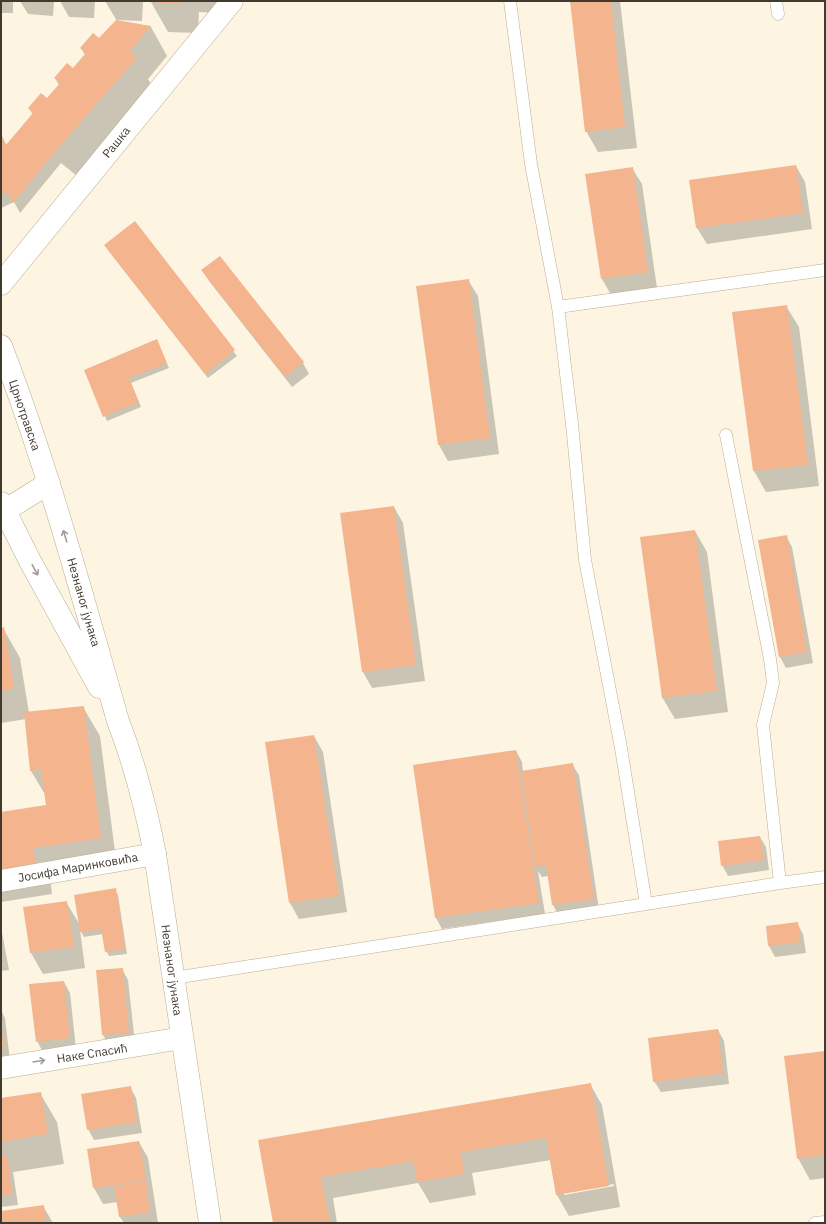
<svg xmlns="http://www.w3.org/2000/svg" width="826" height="1224" font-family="'IBM Plex Sans',sans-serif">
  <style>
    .shadow { fill: #0003; fill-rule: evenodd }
    .building { fill: #f3b48e }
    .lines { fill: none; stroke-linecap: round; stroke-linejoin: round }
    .service-casing { stroke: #bbae90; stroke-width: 13 }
    .minor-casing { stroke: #bbae90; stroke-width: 23 }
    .tertiary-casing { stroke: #bbae90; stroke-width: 23 }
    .secondary-casing { stroke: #bbae90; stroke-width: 23 }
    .service { stroke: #fff; stroke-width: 12 }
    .minor { stroke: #fff; stroke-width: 22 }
    .tertiary { stroke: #fff; stroke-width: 22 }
    .secondary { stroke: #fff; stroke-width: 22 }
    .oneway { stroke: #a09d96 }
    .labels { text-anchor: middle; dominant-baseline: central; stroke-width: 4; stroke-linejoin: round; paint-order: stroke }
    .street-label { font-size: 12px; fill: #403b2e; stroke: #fff }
  </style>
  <rect width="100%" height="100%" fill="#fdf5e2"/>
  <path class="shadow" d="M1 1H13V13H1Z
    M20 1H54L53 16 28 14Z
    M60 1H95L94 18 69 17Z
    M105 1H143L142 21 117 20V22L151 27 167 56 148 79 153 88 77 176 61 163 20 213 14 202 1 208V134L7 146 33 115 29 108 47 100 59 85 55 78 73 69 85 55 81 48 99 40 117 21Z
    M149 1H218L217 13 199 12 198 33 168 32 151 2Z
    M571 1H620L637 148 598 152 586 131Z
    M796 166 805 182 812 229 707 244 697 228 691 181Z
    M632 168 642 184 657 288 611 295 602 279Z
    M135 223 237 356 208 378 108 250Z
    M203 271 303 363 309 374 292 387 209 281Z
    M468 280 478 296 499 454 448 461 439 445Z
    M786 306 799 327 819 486 766 492 754 471 733 313Z
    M159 346 169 368 131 383 141 407 107 421 85 370Z
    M394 507 403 523 425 681 372 688 363 672Z
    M695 531 707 552 728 712 675 719 662 697Z
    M786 536 792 547 813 663 786 668 780 657Z
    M3 628 20 658 29 713 83 707 100 736 117 867 50 877 52 894 1 902V813L47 806 46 796 31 771 26 719 1 723V629Z
    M314 736 323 752 347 912 299 919 290 903Z
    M516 751 522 762 523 772 572 764 579 775 599 910 559 916 553 905 548 876 542 877 538 871 545 914 442 929 436 918 414 765Z
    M760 837 766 847 769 870 728 876 722 865Z
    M115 890 118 895 127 954 109 956 106 951 103 934 84 937 80 930 85 968 43 974 31 953 66 902 80 925Z
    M797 923 803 934 806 953 775 957 769 946 767 927Z
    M1 927 9 970 1 971Z
    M122 969 128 980 135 1043 109 1046 103 1035 97 971Z
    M64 982 70 993 76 1049 43 1052 37 1041Z
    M1 1010 5 1018 10 1061 1 1062Z
    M718 1030 724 1041 729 1084 661 1092 654 1081Z
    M825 1052V1178L810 1180 798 1158Z
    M590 1084 602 1105 620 1207 569 1216 557 1195 551 1160 472 1173 476 1195 430 1203 418 1183 333 1198 337 1223H274L259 1141ZM614 1184V1186L564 1195V1193Z
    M130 1087 136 1098 142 1133 94 1140 88 1129Z
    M40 1093 57 1122 64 1164 13 1172 18 1205 1 1207V1099Z
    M139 1142 148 1158 158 1223H124L120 1217 118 1202 103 1204 94 1188 88 1150Z
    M43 1206 53 1223H3Z"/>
  <path class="building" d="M148 1H182L181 4 148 2Z
    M570 1H611L625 127 585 132Z
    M116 20 151 26 130 51 137 58 59 147 13 203 7 192 1 194V135L6 145 33 113 28 108 41 93 47 98 60 83 54 78 67 63 73 68 86 53 80 48 93 33 99 38Z
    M796 165 803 213 696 228 689 180Z
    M633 167 648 272 601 279 585 174Z
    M135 221 235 350 205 374 104 245Z
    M220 256 304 362 285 377 201 270Z
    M469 279 490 438 438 445 416 286Z
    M787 305 808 465 753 471 732 312Z
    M157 339 167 363 129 378 139 402 103 417 84 370Z
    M394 506 416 665 362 672 340 513Z
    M695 530 717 691 662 698 640 537Z
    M787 535 807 652 779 657 758 540Z
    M4 627 14 688 1 691V628Z
    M84 706 101 838 33 848 36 865 1 870V812L46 805 41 770 30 771 24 712Z
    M314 735 339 896 289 903 265 742Z
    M516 750 539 903 435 918 413 765Z
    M573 763 594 899 552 905 546 865 535 867 521 771Z
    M760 836 764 860 721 866 718 841Z
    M116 888 125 949 105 952 101 929 80 932 74 895Z
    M67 901 74 947 30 953 23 907Z
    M798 922 801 942 768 946 766 926Z
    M123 968 129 1033 102 1035 96 970Z
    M64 981 70 1038 36 1042 29 984Z
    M1 1028H2L4 1050 1 1051Z
    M718 1029 723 1073 653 1082 648 1038Z
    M825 1051V1155L797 1159 784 1056Z
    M591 1083 609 1186 556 1195 546 1138 461 1152 464 1174 417 1182 413 1161 321 1177 330 1223H273L258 1140Z
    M131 1086 137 1122 87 1130 81 1094Z
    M41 1092 48 1134 1 1142V1098Z
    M139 1141 146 1180 93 1188 87 1149Z
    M1 1155H7L12 1194 1 1196Z
    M146 1181 150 1212 119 1217 114 1186Z
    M44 1205 46 1223H2L1 1211Z"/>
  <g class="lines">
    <defs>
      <path id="service" d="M776 1 778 14
        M558 307 825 270
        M780 883 825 877
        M646 904 780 883 763 725 773 683 770 659 726 435
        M174 978 646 904 621 748 585 560 572 424 558 307 531 164 510 1
        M815 1223 825 1222"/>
      <path id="minor" d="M1 284 232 1
        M1 881 155 854
        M1 1068 182 1038"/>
      <path id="tertiary" d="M1 513 49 483"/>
      <path id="secondary" d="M1 346C48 468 82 595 118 721 135 765 146 808 155 854L210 1223
        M1 503 30 561 99 687"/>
    </defs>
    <use href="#service" class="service-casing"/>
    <use href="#minor" class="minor-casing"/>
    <use href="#tertiary" class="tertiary-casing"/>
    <use href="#secondary" class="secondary-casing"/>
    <use href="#service" class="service"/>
    <use href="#minor" class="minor"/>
    <use href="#tertiary" class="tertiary"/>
    <use href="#secondary" class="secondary"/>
  </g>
  <defs><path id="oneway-shaft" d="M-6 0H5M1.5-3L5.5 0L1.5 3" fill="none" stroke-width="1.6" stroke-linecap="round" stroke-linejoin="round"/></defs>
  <g class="oneway">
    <use href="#oneway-shaft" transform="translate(65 536) rotate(-107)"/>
    <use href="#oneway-shaft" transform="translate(35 570) rotate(62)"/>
    <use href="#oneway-shaft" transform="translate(39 1061) rotate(-9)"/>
  </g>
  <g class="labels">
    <g class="street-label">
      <text transform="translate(116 142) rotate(-51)">Рашка</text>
      <text transform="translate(25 415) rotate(71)">Црнотравска</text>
      <text transform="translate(84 602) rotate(74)">Незнаног јунака</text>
      <text transform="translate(78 867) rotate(-10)">Јосифа Маринковића</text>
      <text transform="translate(172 970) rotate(82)">Незнаног јунака</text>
      <text transform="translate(92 1053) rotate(-9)">Наке Спасић</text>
    </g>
  </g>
  <rect width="826" height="1224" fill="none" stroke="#403b2e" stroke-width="4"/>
</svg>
